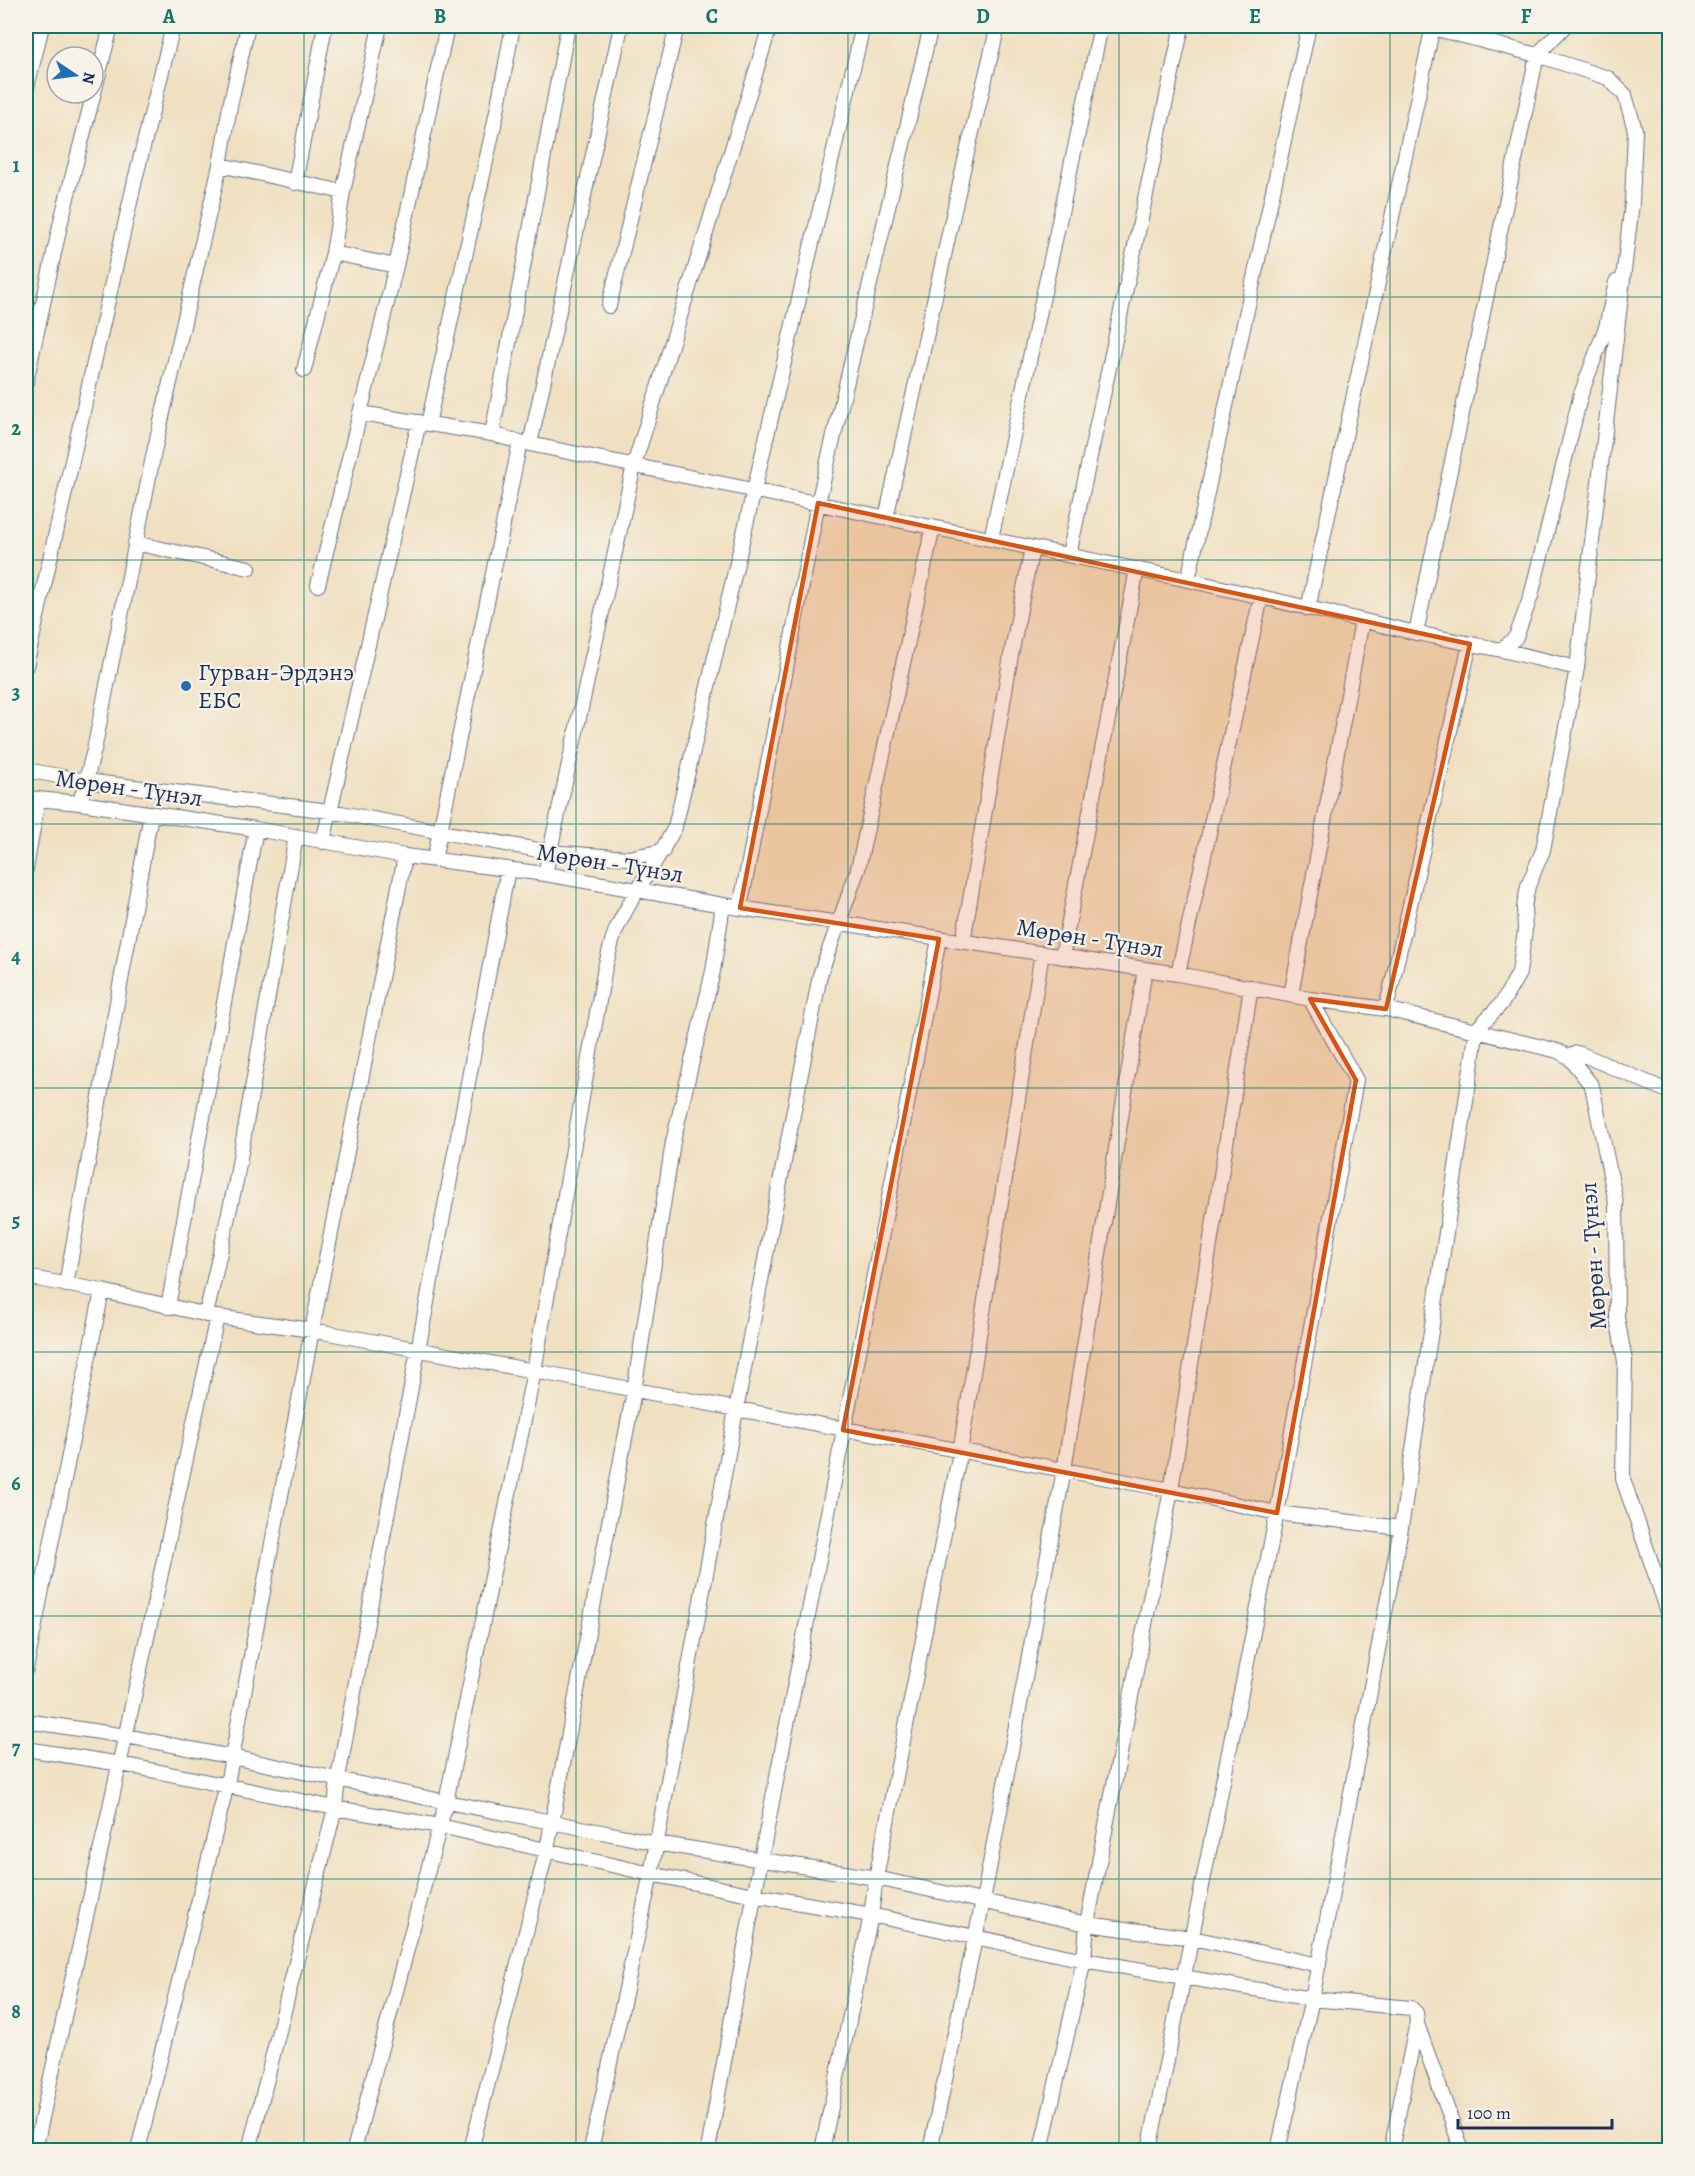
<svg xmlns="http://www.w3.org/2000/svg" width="1695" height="2176" font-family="Alegreya,serif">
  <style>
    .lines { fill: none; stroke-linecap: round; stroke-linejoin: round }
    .minor-casing { stroke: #666d81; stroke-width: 16 }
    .minor { stroke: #fff; stroke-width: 14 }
    .marked { fill: #d45514; fill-opacity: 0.2; stroke: #d45514; stroke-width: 4.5; stroke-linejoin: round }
    .grid { fill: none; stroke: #0f766e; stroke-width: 1.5; stroke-opacity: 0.55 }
    .poi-dot { fill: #1f6fb2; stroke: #f7f3e8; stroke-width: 2 }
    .labels { text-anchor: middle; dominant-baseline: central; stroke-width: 4.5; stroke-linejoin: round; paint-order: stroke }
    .poi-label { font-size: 24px; fill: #1b2f5e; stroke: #f7f3e8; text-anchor: start }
    .street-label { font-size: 24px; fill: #1b2f5e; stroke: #f7f3e8 }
    .neatline { fill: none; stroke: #0f766e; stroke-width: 2 }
    .grid-label { font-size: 20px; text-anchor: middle; font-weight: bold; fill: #0f766e }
  </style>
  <rect width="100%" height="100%" fill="#f7f3e8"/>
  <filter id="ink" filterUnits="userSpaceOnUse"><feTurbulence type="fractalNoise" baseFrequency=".0167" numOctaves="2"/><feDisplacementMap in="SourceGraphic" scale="12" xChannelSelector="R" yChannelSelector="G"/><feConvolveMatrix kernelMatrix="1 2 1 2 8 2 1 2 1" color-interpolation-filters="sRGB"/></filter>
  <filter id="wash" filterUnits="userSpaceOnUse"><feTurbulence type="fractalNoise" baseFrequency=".008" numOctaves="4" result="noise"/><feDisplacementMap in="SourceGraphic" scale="24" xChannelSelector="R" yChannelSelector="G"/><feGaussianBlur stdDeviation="1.35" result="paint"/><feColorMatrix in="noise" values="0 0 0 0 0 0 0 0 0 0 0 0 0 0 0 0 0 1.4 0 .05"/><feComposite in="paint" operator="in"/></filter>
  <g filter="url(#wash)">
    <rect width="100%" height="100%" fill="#f0e0c1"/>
  </g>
  <g filter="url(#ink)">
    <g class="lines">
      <defs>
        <path id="minor" d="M26 91 42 26
          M220 165 343 192
          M295 183 325 26
          M333 253 396 266
          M609 306 677 26
          M304 370 333 253 343 192 380 26
          M26 382 61 221 111 26
          M360 413 492 434 520 442 1188 580 1416 633 1502 650 1516 637 1531 596 1581 394 1606 327 1616 282
          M428 424 496 116 513 26
          M492 434 568 26
          M530 444 621 26
          M886 518 965 161 998 26
          M991 539 1101 26
          M135 543 249 568
          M1069 555 1182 26
          M1188 580 1309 26
          M318 585 396 266 447 26
          M1308 609 1433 26
          M1416 633 1537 55 1565 26
          M1502 650 1577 668
          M26 666 135 180 173 26
          M26 770 86 781 330 811 549 852 628 858 663 851
          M26 798 80 803 256 829 405 856 545 874 740 908 1178 974 1310 999 1386 1009 1558 1051 1569 1057 1592 1086 1616 1203 1617 1317 1625 1361 1623 1479 1670 1618
          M80 803 94 750 154 452 220 165 230 106 248 26
          M323 842 419 422
          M434 860 520 442
          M26 869 38 799
          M545 874 634 465 770 26
          M740 908 818 503 931 26
          M963 942 1011 655 1032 548
          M1062 957 1137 569
          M1178 974 1261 597
          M1291 995 1362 621
          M1386 1009 1470 644
          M1569 1057 1577 1053 1581 1054 1670 1092
          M26 1277 102 1291 217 1317 312 1330 534 1371 1171 1490 1277 1513 1401 1528
          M66 1285 151 814
          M168 1307 256 829
          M206 1315 236 1181 296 836
          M26 1669 102 1291
          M26 1721 126 1736 232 1757 446 1802 552 1822 656 1843 876 1878 1087 1924 1192 1938 1319 1965
          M26 1749 121 1764 335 1808 440 1826 651 1874 754 1895 871 1915 1084 1960 1312 1999 1411 2008 1416 2013 1417 2022 1391 2150
          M1417 2024 1462 2150
          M35 2150 217 1317
          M138 2150 227 1784 312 1330 405 856
          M249 2150 335 1808 338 1778 508 869
          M354 2150 446 1802 534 1371 605 967C609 955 611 942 616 930 632 894 657 862 675 827L863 26
          M471 2150 547 1849 634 1391 673 1142 713 971 723 905
          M591 2150 651 1874 736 1410 820 975 858 869 933 527
          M708 2150 761 1859 939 939
          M822 2150 871 1915 876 1878 960 1452 1042 953
          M930 2150 983 1901 1064 1470 1145 969
          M1041 2150 1084 1960 1087 1924 1171 1490 1251 987
          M1149 2150 1277 1513 1356 1080 1310 999
          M1278 2150 1312 1999 1401 1528 1477 1029 1502 1003 1519 973 1525 930 1524 907 1528 886 1543 850 1577 668 1632 203 1635 130 1625 95 1608 78 1537 55 1425 26"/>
      </defs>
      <use href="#minor" class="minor-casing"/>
      <use href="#minor" class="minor"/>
    </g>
  </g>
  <path class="marked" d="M818 503 1470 644 1386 1009 1310 999 1356 1080 1277 1513 843 1430 939 939 740 908Z"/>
  <path class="grid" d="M304 26V2150M576 26V2150M848 26V2150M1119 26V2150M1390 26V2150M26 297H1670M26 560H1670M26 824H1670M26 1088H1670M26 1352H1670M26 1616H1670M26 1879H1670"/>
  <circle class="poi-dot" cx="186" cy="686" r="6"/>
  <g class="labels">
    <g class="poi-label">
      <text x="198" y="672">Гурван-Эрдэнэ<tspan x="198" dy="28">ЕБС</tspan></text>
    </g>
    <g class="street-label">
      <text transform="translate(129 788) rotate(8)">Мөрөн - Түнэл</text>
      <text transform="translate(610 863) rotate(9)">Мөрөн - Түнэл</text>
      <text transform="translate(1090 938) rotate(9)">Мөрөн - Түнэл</text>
      <text transform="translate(1593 1256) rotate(-94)">Мөрөн - Түнэл</text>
    </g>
  </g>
  <rect width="1695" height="2176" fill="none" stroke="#f7f3e8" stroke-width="66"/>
  <g transform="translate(75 75) rotate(103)"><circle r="28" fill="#f7f3e8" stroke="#9fa5b1" stroke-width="1.5"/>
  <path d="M0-4.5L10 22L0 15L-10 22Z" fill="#1f6fb2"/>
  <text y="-9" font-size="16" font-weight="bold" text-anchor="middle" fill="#1b2f5e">N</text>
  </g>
  <path d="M1458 2119v9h154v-9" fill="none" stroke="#1b2f5e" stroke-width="3"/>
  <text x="1467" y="2119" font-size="18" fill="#1b2f5e" stroke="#f7f3e8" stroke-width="4.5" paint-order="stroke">100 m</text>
  <rect x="33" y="33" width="1629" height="2110" class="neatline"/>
  <g class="grid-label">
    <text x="169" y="23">A</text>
    <text x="440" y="23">B</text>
    <text x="712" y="23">C</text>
    <text x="983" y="23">D</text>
    <text x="1255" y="23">E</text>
    <text x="1526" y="23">F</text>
    <text x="16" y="172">1</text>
    <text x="16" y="435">2</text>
    <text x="16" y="699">3</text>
    <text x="16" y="963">4</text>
    <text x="16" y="1227">5</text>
    <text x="16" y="1490">6</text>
    <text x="16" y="1754">7</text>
    <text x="16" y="2018">8</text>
  </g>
</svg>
